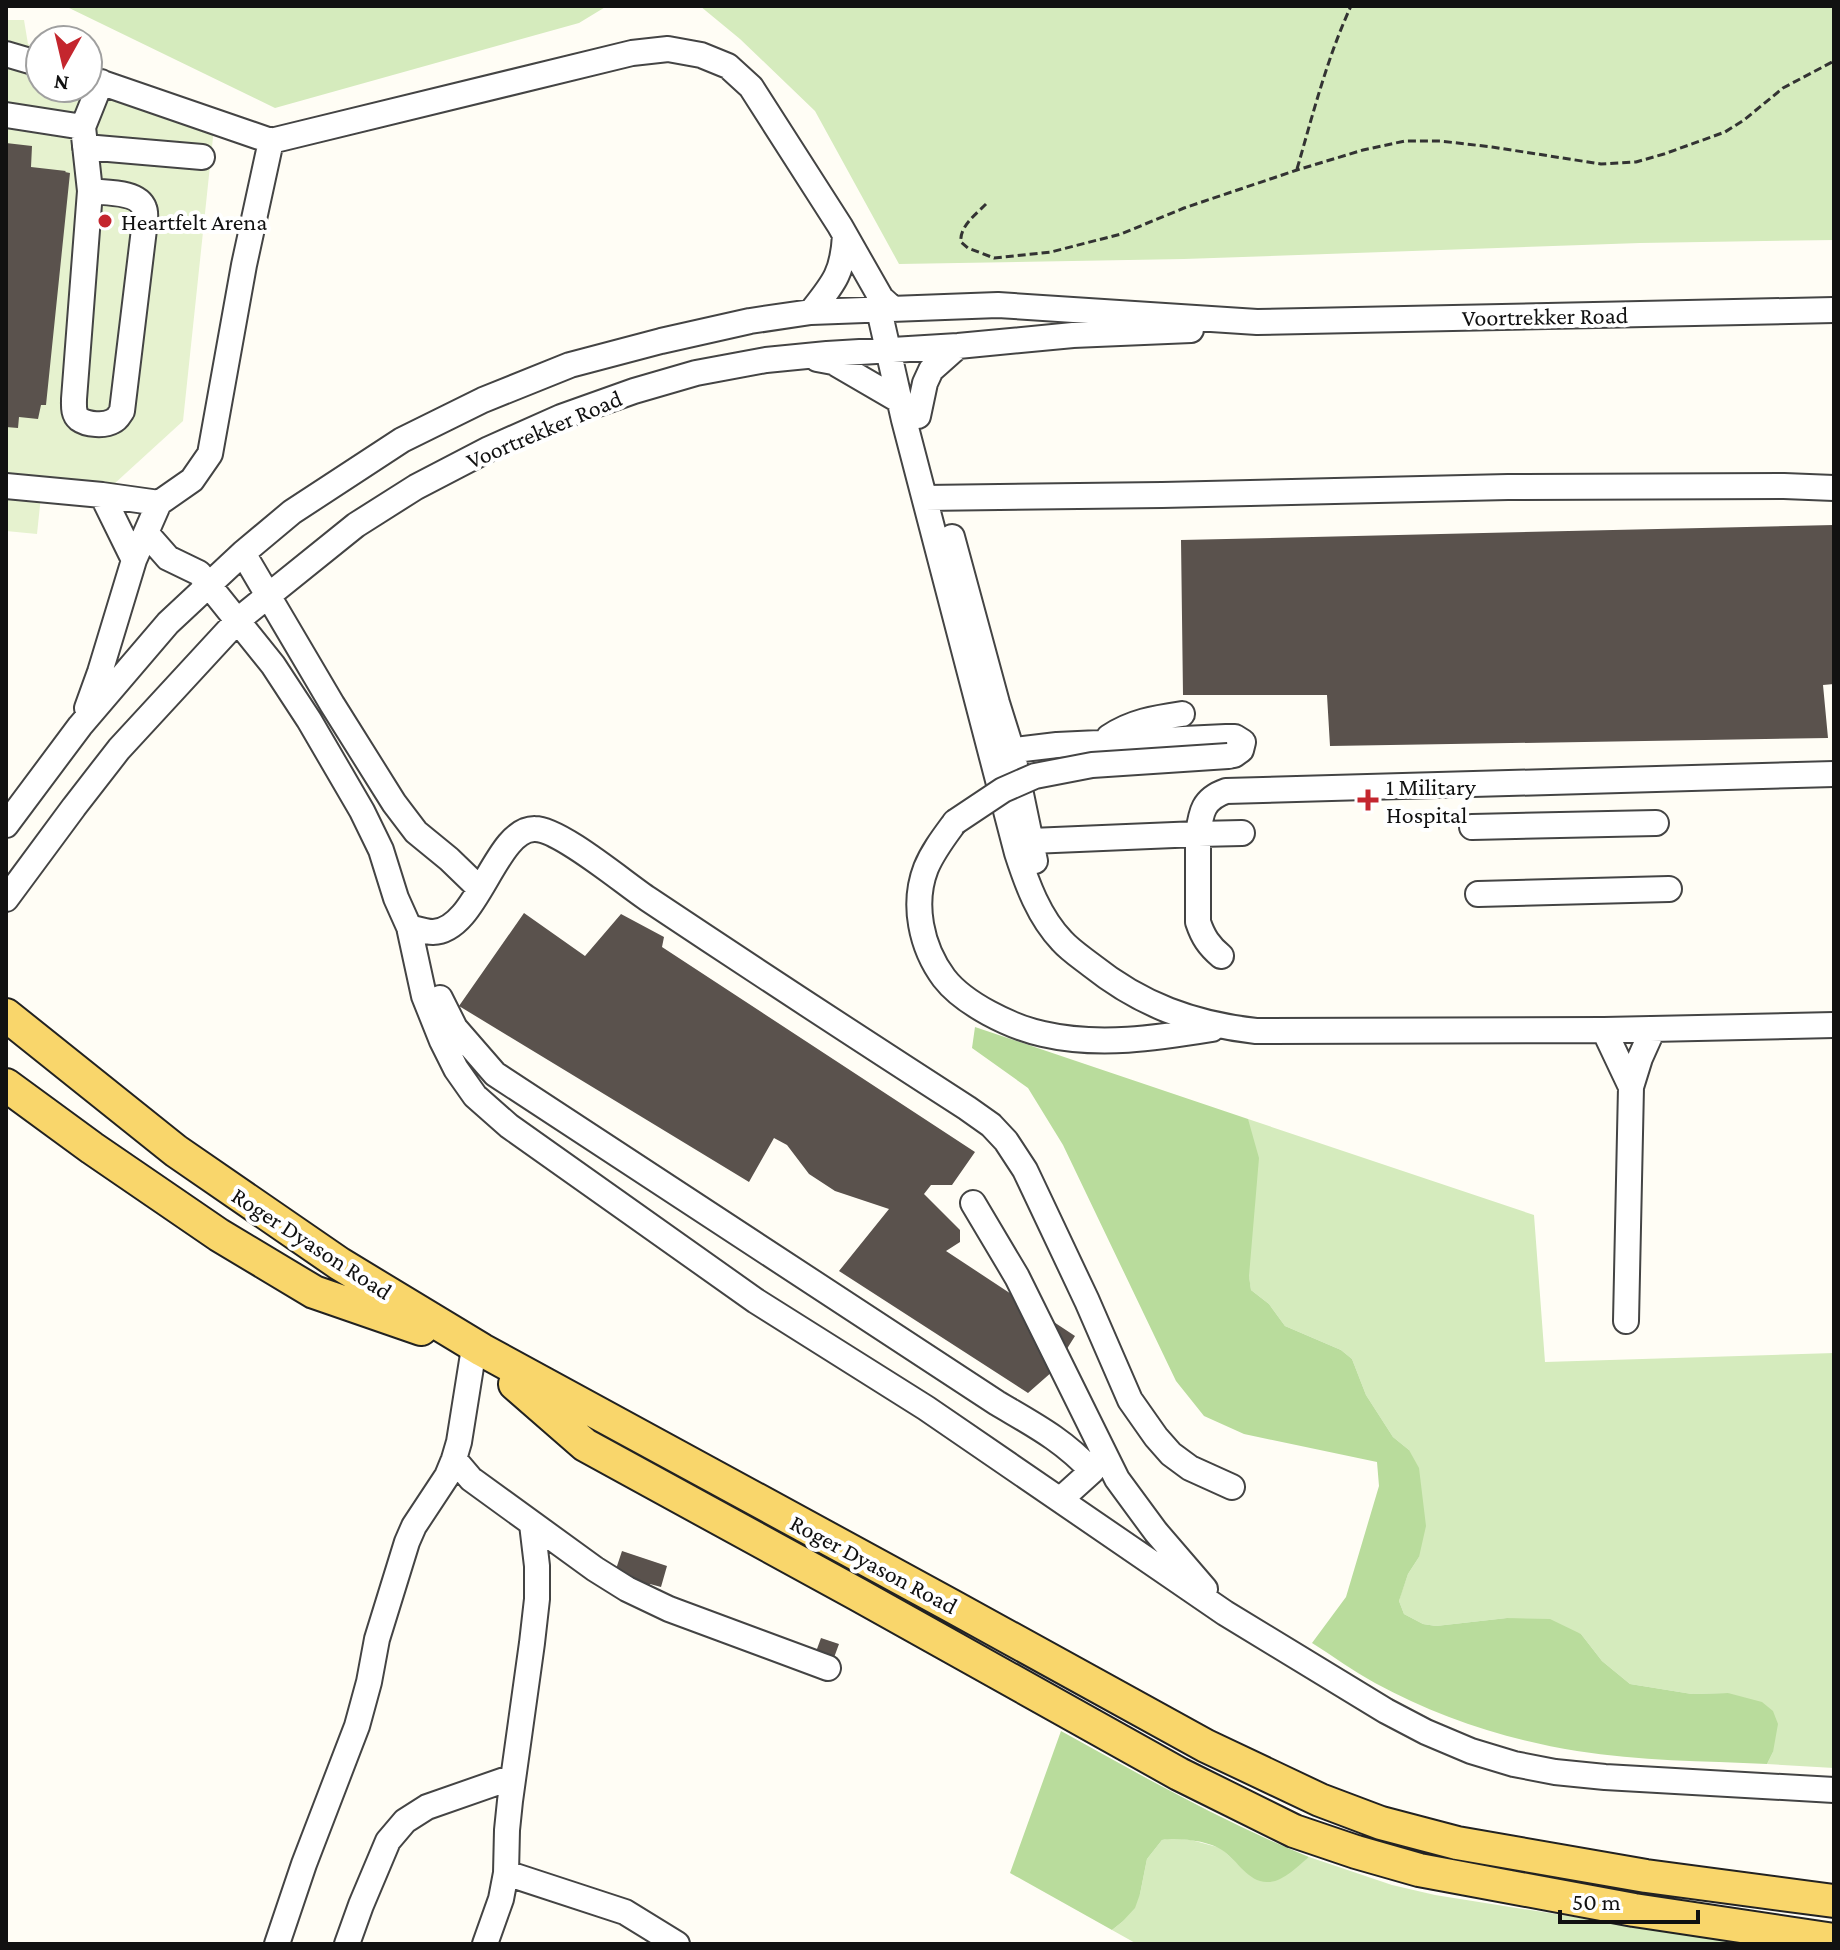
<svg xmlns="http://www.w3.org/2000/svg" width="1840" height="1950" font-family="'Crimson Pro',serif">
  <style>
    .green { fill: #d5ebbd }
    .forest { fill: #b9dc9c }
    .pitch { fill: #e6f2cf }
    .building { fill: #5a524d }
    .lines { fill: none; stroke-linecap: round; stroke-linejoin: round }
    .minor-casing { stroke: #444; stroke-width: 28 }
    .major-casing { stroke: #222; stroke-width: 36 }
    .path { stroke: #333; stroke-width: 3; stroke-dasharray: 8 4; stroke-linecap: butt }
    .minor { stroke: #fff; stroke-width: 24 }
    .major { stroke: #f9d66b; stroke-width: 32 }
    .minor-bridge-casing { stroke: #444; stroke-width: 28; stroke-linecap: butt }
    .minor-bridge { stroke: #fff; stroke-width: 24 }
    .poi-dot { fill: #c4262e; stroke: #fff; stroke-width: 3 }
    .labels { text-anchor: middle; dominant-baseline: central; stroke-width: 8; stroke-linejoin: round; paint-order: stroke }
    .poi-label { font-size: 24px; fill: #111; stroke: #fff; text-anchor: start }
    .street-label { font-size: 24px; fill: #111; stroke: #fff }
  </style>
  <rect width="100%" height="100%" fill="#fffdf5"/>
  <path class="green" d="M65 6H607L579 23 275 108Z
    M700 6H1834V240L1640 243 1184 259 899 264 815 111 740 39Z
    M1248 1119 1534 1215 1545 1362 1834 1353V1768L1767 1764 1773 1752 1728 1693 1692 1694 1630 1684 1602 1661 1581 1634 1507 1618 1436 1626 1423 1624 1404 1614 1399 1601 1401 1594 1408 1574 1419 1557 1409 1450 1393 1437 1366 1395 1352 1359 1341 1350 1285 1326 1269 1304 1251 1290 1249 1277Z
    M1172 1838 1191 1840 1221 1848 1245 1871 1281 1878 1309 1857 1392 1885 1435 1895 1744 1944H1137L1112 1930 1122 1922 1140 1894 1147 1859 1162 1840Z"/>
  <path class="forest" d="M975 1027 1248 1119 1259 1158 1249 1276 1251 1290 1269 1304 1285 1326 1341 1350 1352 1359 1366 1395 1393 1437 1409 1450 1419 1468 1426 1526 1419 1557 1408 1574 1399 1601 1404 1614 1423 1624 1436 1626 1507 1618 1550 1619 1581 1634 1602 1661 1630 1684 1692 1694 1728 1693 1762 1702 1773 1711 1778 1724 1773 1752 1767 1764C1704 1761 1639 1761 1577 1751 1507 1740 1437 1717 1375 1683 1353 1671 1333 1656 1312 1643L1346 1597 1379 1486 1377 1462 1244 1434 1204 1416 1176 1381 1063 1145 1028 1088 972 1048Z
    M1061 1731C1142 1776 1223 1822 1309 1857 1298 1866 1282 1883 1267 1882 1248 1882 1237 1860 1222 1850 1209 1841 1178 1837 1162 1840L1147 1859 1140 1894 1135 1908 1122 1922 1112 1930 1010 1873Z"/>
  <path class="pitch" d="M6 20H24L28 44 40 50V88H88V66L222 110 214 128 183 421 114 484 43 477 37 534 6 531Z"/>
  <path class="building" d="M6 143 32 146 31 167 66 171 65 172 70 173 46 405H41L38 419 19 417 18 428 6 427Z
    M1834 525V684L1823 685 1828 738 1330 746 1327 695H1183L1181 540Z
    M524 913 585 956 621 914 664 937 662 947 975 1152 952 1185H931L924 1194 960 1230V1242L946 1251 1075 1336 1053 1371 1028 1393 839 1271 889 1209 835 1191 809 1174 787 1145 774 1138 749 1182 459 1006Z
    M622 1551 667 1566 661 1587 650 1584 649 1587 637 1583 638 1580 615 1572Z
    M821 1638 839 1644 832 1663 814 1657Z"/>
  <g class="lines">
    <defs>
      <path id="minor" d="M6 54 40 64
        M6 115 83 127
        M271 141 632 53 668 49 701 55 728 66 751 87 840 226 881 298 892 308
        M85 147 202 157
        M90 191C105 193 138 191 144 208 146 212 145 217 145 221L122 411C119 415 118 419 113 421 105 426 87 425 79 419 73 414 74 406 74 399L90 191 83 127 101 82
        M881 298 879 310 904 420 1017 853C1027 884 1039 917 1062 941 1070 950 1082 958 1091 965 1141 1005 1193 1024 1256 1031L1604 1030 1834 1025
        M811 312C834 283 843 273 845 235
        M817 359 833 362 900 401
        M918 416 925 383 931 370 958 346
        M6 486 102 495 159 503
        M102 495 134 560
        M925 498 1162 495 1508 487 1784 486 1834 488
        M146 533 168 558 199 573 273 665 309 720 362 811 381 850 396 898 409 927 424 996 442 1041 456 1069 475 1096 509 1126 756 1301 926 1408 1225 1613 1386 1711 1426 1732 1471 1751 1514 1764 1555 1772 1605 1777 1834 1790
        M952 537 997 703 1012 751 1035 861
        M243 553 332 704 394 803 416 832 449 859 480 889
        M87 708 100 672 134 560 159 503 192 480 210 454 244 265 271 141 88 78
        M1109 737C1131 722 1155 718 1182 714
        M999 752 1057 745 1226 737H1235L1243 742 1241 750 1234 755 1228 756
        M955 822C944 837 933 851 926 868 912 904 921 947 944 978 964 1004 1011 1027 1043 1034 1099 1047 1157 1038 1212 1029
        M6 825 80 726 168 623 243 553 292 512 402 440 483 400 570 365 661 341 750 321 811 312 998 305 1257 322 1834 310
        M1472 827 1656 823
        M1017 845 1031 841 1198 834C1201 812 1203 799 1226 791L1834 774
        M1478 894 1669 889
        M6 899 74 807 119 749 238 620 356 525 416 487 489 449 561 417 634 391 696 373 766 360 827 354 958 346 1073 335 1191 330
        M409 927C417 929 426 932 433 932 478 931 495 828 535 829 560 829 624 883 648 899 753 969 860 1039 967 1108L991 1125 1006 1141 1025 1170 1087 1301 1130 1400 1156 1437 1171 1454 1190 1468 1232 1487
        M1221 956C1209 946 1203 937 1198 922V834L1242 833
        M440 998 455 1028 495 1074 997 1403C1034 1425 1062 1439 1092 1471L1061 1499
        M1604 1030 1631 1087
        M973 1203 1017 1277 1117 1479 1156 1532 1205 1589
        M1626 1321 1631 1087 1640 1058 1653 1029
        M454 1459 471 1479 595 1569 627 1589 669 1609 828 1668
        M506 1873 625 1912 677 1944
        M277 1944 304 1864 357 1726 369 1682 377 1639 407 1542 414 1526 447 1476 454 1459 459 1442 474 1348
        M347 1944 361 1905 388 1841 405 1821 427 1807 513 1777
        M485 1944 501 1899 506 1873 507 1830 510 1801 532 1643 537 1599V1566L532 1524"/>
      <path id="major" d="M6 1015 176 1151 340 1264 482 1350 950 1605 1206 1746 1320 1800 1381 1823 1457 1843 1646 1876 1834 1901
        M6 1085 92 1148 219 1235 314 1292 421 1329
        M515 1384 585 1445 857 1594 1179 1774 1294 1831 1356 1852 1419 1870 1634 1910 1834 1940"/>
    </defs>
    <use href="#minor" class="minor-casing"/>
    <use href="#major" class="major-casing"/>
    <path class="path" d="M1297 169C1313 114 1327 58 1351 6
      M986 204C976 214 959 227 961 242L968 248 994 258 1051 252 1121 234 1184 208 1297 170 1363 150 1405 141H1440L1492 147 1601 164 1636 162 1664 154 1725 132 1744 120 1783 88 1834 61"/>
    <use href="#minor" class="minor"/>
    <use href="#major" class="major"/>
    <defs>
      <path id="minor-bridge" d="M955 822 1003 790 1035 776 1092 765 1228 756"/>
    </defs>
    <use href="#minor-bridge" class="minor-bridge-casing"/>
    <use href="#minor-bridge" class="minor-bridge"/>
  </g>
  <g class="poi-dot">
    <circle cx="105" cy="221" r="8"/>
    <path d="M1364 788h8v8h8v8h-8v8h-8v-8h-8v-8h8z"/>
  </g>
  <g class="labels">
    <g class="poi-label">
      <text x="121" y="221">Heartfelt Arena</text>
      <text x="1386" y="786">1 Military<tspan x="1386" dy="28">Hospital</tspan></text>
    </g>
    <g class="street-label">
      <text transform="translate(1545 316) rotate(-1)">Voortrekker Road</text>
      <text transform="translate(544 429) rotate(-23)">Voortrekker Road</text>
      <text transform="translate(312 1243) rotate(33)">Roger Dyason Road</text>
      <text transform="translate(874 1564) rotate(28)">Roger Dyason Road</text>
    </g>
  </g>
  <rect width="1840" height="1950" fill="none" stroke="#111111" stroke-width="16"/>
  <g transform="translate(64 64) rotate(188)"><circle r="38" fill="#ffffff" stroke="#a0a0a0" stroke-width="2"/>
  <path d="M0-6L14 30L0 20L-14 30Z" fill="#c4262e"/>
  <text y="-12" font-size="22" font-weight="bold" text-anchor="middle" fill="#111111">N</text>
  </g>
  <path d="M1560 1910v12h138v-12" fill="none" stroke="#111111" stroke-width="4"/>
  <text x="1572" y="1910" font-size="24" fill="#111111" stroke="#ffffff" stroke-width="6" paint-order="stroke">50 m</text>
</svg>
